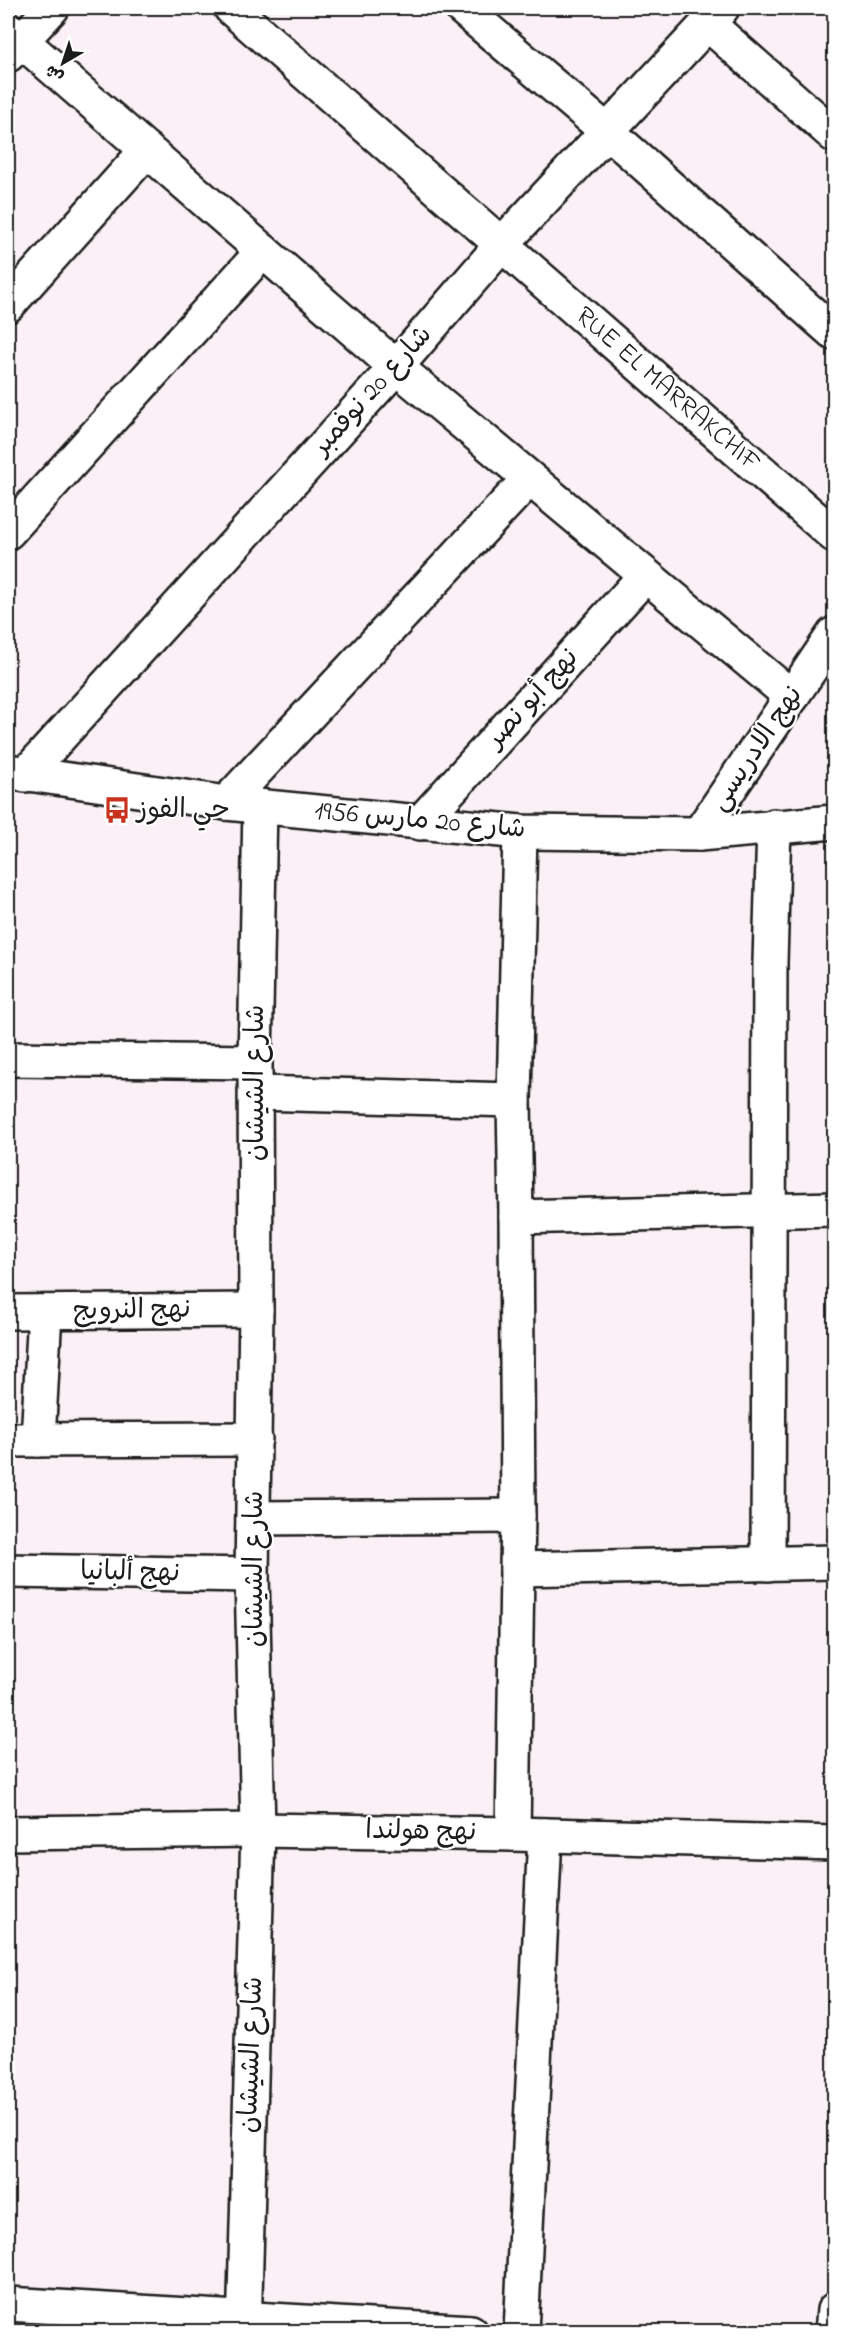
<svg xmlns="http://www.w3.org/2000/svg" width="842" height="2339" font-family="'Indie Flower','Playpen Sans Arabic',sans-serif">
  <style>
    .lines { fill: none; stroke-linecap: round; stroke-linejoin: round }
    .minor-casing { stroke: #1c1c1c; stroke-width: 38 }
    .tertiary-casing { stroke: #1c1c1c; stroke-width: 38 }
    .minor { stroke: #fff; stroke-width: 33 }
    .tertiary { stroke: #fff; stroke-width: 33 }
    .labels { text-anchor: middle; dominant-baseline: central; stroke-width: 4.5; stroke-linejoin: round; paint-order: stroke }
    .street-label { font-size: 27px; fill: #1c1c1c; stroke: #fff }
    .poi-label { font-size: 27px; fill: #1c1c1c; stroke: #fff; text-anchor: start }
  </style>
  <rect width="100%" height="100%" fill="#fbf0f5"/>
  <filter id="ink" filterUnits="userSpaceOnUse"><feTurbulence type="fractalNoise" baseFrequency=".0167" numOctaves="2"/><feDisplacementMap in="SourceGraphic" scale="12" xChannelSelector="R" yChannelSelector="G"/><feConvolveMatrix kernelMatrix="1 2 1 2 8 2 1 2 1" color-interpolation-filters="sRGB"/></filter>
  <g filter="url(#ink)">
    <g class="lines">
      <defs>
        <g id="minor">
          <path id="s1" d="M231 8 834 535"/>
          <path d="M462 8 608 132 834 333"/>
          <path d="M707 23 834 135"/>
          <path d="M8 29 396 367 792 697"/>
          <path d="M8 55 52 8"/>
          <path d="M8 305 147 150"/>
          <path d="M8 532 263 251"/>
          <path d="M25 775 396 367 503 243 722 8"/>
          <path d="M226 803 529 479"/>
          <path d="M420 823 645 576"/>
          <path d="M520 832 514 1100 516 1217 834 1209"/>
          <path d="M699 834 834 634"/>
          <path d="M8 1059 255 1062"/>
          <path d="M256 1093 514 1100"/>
          <path d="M516 1217 518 1516 517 1569 834 1562"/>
          <path d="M8 1312 256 1310"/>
          <path d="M8 1440 255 1439"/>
          <path d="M38 1440 45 1312"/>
          <path d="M254 1518 518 1516"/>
          <path d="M768 1564 770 962 774 826"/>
          <path d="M8 1571 252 1575"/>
          <path d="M8 1833 258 1830 513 1834 834 1843"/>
          <path d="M513 1834 517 1569"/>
          <path d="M8 2304 471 2332"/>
          <path d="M244 2332 258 1830 252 1575 256 1310 255 1062 260 806"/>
          <path d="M521 2332 545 1835"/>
        </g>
        <path id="tertiary" d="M8 771 226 803 520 832 699 834 834 822
          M832 2332 834 2310"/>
      </defs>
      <use href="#minor" class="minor-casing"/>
      <use href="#tertiary" class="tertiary-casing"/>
      <use href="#minor" class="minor"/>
      <use href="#tertiary" class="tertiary"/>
    </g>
  </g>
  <defs>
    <symbol id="bus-bare" viewBox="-9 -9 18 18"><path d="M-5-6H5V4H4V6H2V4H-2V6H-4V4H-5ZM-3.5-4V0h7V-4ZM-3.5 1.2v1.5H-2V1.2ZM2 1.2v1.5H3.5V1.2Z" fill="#c8321e" stroke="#fff" stroke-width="2.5" paint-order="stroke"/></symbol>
  </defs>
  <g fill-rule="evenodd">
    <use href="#bus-bare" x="98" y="791" width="38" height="38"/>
  </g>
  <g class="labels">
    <g class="street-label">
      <text stroke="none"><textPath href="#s1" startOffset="580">RUE EL MARRAKCHIF</textPath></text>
      <text transform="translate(373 391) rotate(-48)">شارع 20 نوفمبر</text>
      <text transform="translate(533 699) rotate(-48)">نهج أبو نصر</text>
      <text transform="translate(757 749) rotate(-56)">نهج الادريسي</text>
      <text transform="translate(420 821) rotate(5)">شارع 20 مارس 1956</text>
      <text transform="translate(256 1083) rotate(-90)">شارع الشيشان</text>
      <text transform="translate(132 1311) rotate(-1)">نهج النرويج</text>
      <text transform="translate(255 1569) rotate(-90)">شارع الشيشان</text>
      <text transform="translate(130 1573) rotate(1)">نهج ألبانيا</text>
      <text transform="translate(421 1832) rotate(1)">نهج هولندا</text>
      <text transform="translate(252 2055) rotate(-88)">شارع الشيشان</text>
    </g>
    <g class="poi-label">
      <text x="137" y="810">حي الفوز</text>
    </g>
  </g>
  <rect width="842" height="2339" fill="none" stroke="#fff" stroke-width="30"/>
  <rect x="15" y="15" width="812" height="2309" fill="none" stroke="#1c1c1c" stroke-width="2" filter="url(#ink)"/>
  <g transform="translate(63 63) rotate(219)" stroke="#ffffff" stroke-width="4.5" paint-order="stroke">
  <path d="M0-4.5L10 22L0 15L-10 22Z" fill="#1c1c1c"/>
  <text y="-9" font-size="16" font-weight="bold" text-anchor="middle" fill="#1c1c1c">ش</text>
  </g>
</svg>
